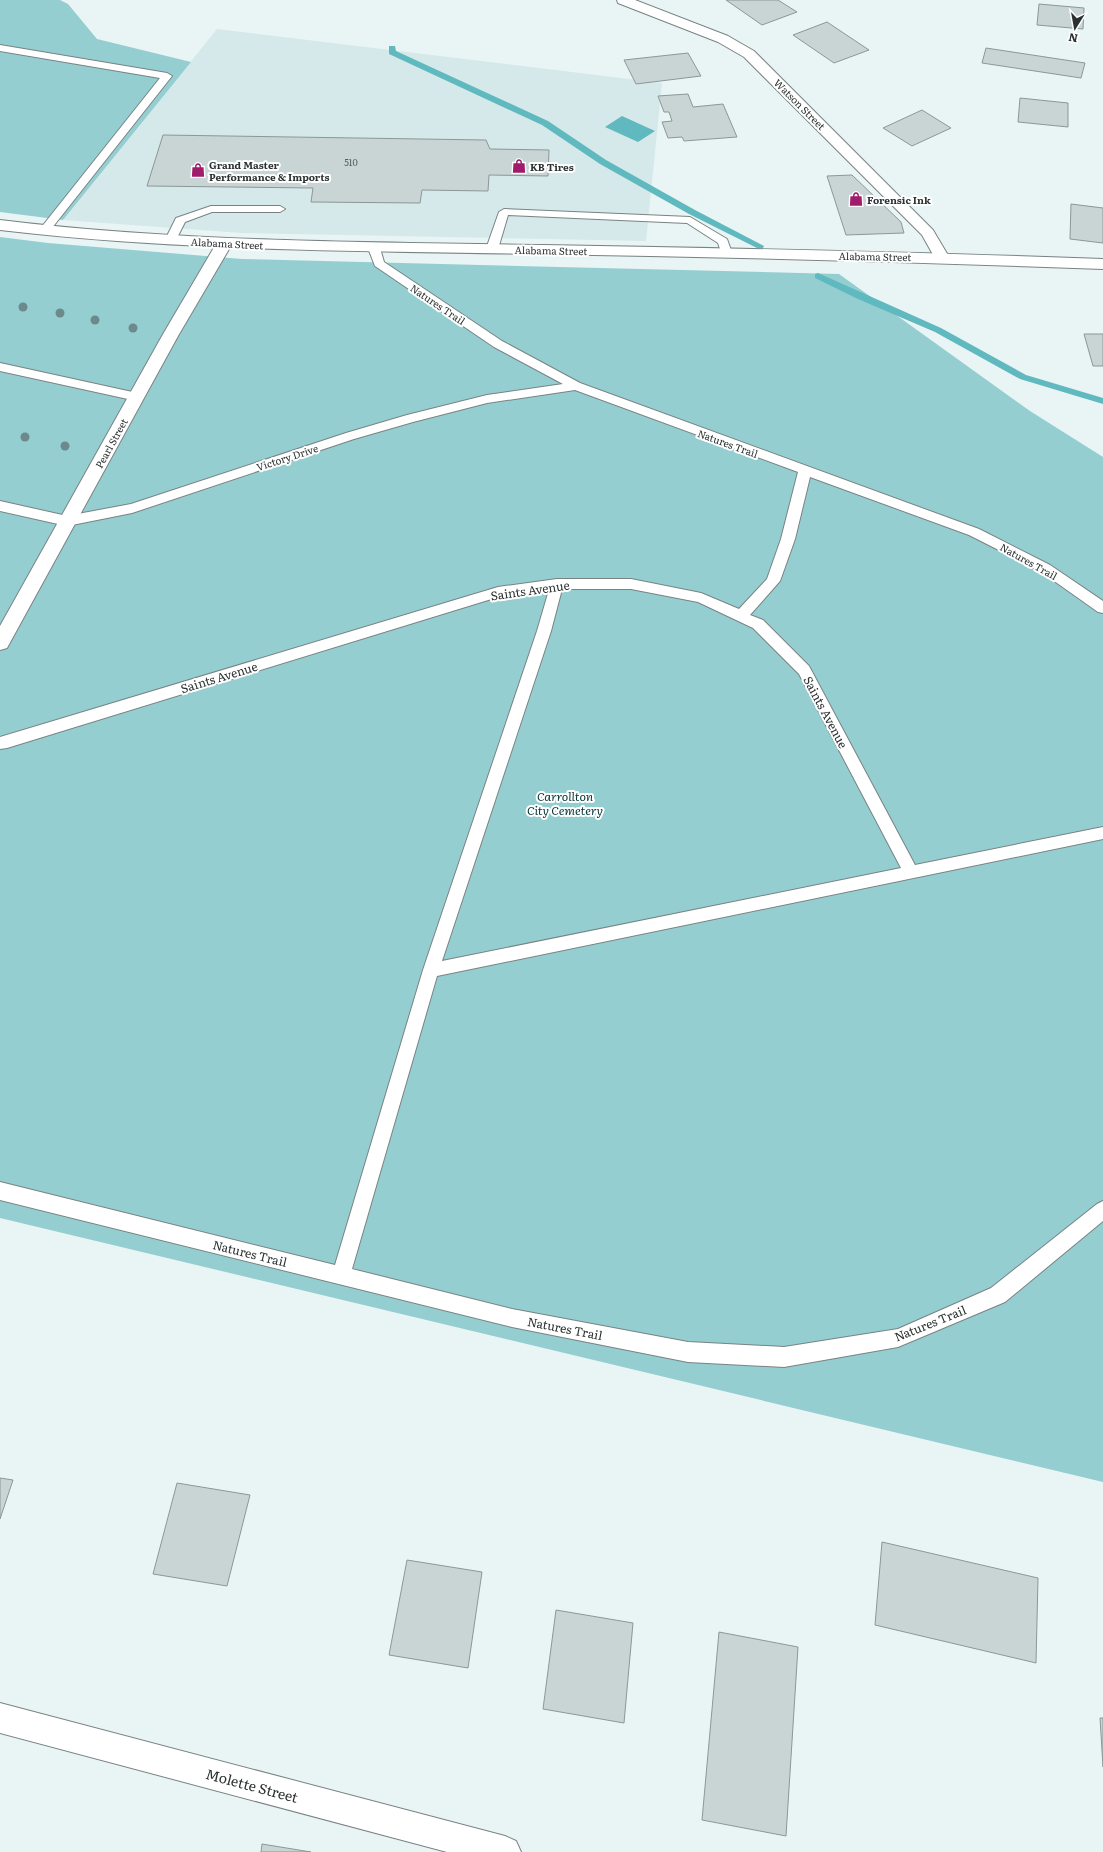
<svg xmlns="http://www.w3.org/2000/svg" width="1103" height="1852" font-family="Literata,serif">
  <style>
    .built { fill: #d5e9ea }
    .green { fill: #94ced1 }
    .water { fill: #5fb9be }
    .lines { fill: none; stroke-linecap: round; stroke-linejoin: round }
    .stream { fill: #5fb9be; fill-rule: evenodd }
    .building { fill: #c9d4d4; stroke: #8c9797 }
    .service-casing { stroke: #798383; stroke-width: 2 }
    .minor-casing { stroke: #798383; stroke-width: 2 }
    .secondary-casing { stroke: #798383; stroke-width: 2 }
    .service { fill: #fff; fill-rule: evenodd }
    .minor { fill: #fff; fill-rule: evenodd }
    .secondary { fill: #fff; fill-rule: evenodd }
    .tree { fill: #6c8a8c }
    .labels { text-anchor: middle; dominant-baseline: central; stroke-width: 4; stroke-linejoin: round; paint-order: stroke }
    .far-number-label { font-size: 9px; fill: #535a5a }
    .far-street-label { font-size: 10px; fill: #2c3131; stroke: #fff }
    .far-poi-label { font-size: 10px; font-weight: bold; fill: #2c3131; stroke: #fff; text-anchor: start }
    .street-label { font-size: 12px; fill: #2c3131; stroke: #fff }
    .park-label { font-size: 12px; font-style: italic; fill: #063436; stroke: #fff }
    .near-street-label { font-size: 14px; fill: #2c3131; stroke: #fff }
  </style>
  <rect width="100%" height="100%" fill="#e9f4f5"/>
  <path class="built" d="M217 29 662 83 646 241 242 233 63 220Z"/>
  <path class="green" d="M0 0H60L68 4 97 39 191 62 63 220 0 212Z
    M0 237 48 243 242 259 839 274 1030 411 1103 457V1482L0 1218Z"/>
  <path class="water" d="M622 116 655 131 638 142 605 127Z"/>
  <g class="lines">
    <path class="stream" d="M389 46H395L396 51 548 121 606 160 695 210 764 246 763 248H757L689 214 600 164 542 125 389 54Z
      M818 273 941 328 1026 375 1103 398V404L1020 379 935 332 858 299 815 278V274Z"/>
  </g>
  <path class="building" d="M726 0H778L797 12 762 25Z
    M1039 4 1084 8 1083 29 1037 25Z
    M827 22 869 50 834 63 793 35Z
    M986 48 1085 63 1081 78 982 63Z
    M688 53 701 76 636 84 624 60Z
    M688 94 693 107 723 104 737 137 684 141 682 137 668 138 662 122 672 121 669 112H664L658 96Z
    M1020 98 1068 103V127L1018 122Z
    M922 110 951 128 912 146 883 128Z
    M163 135 486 140 490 149 549 150 548 176 489 175 488 191 422 190 420 203 311 202 313 188 147 186Z
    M852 175 901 222 904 233 846 235 827 176Z
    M1071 204 1103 208V243L1070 239Z
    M1084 334H1103V366H1093Z
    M0 1478 13 1480 0 1519Z
    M177 1483 250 1495 227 1586 153 1574Z
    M882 1542 1038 1578 1036 1663 875 1625Z
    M407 1560 482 1572 468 1668 389 1655Z
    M556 1610 633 1623 624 1723 543 1709Z
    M719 1632 798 1647 786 1836 702 1820Z
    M1100 1718H1103V1767Z
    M262 1844 311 1852H261Z"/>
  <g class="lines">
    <defs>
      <path id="service" d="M0 45 167 73 172 76 48 233H40L39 231 40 229 160 78 0 51Z
        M211 206H280L285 209 280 212H212L185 222 175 242H167L165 240 176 218Z
        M504 209 690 217 727 239 732 253 726 256 722 255 718 243 687 223 508 215 498 249 492 252 488 251 486 249 499 212Z
        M374 245 380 248 384 262 502 341 580 383 979 529 1050 565 1103 601V613L1098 612 1040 571 969 535 810 477 795 539 780 581 750 615 763 620 809 666 915 865 1103 827V839L437 976 352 1269 512 1309 688 1342 784 1347 898 1329 991 1288 1097 1204 1103 1201V1221L1005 1302 898 1347 784 1367 688 1362 512 1327 0 1200V1182L335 1265 423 970 537 631 549 590 498 597 7 748 0 749V737L498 587 557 579H631L701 593 739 609 767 579 781 539 798 472 575 390 487 403 413 422 354 439 132 513 67 526 0 511V501L67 516 131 504 346 433 407 415 487 395 563 384 494 347 375 266 368 248ZM562 589H631L698 602 753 628 799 674 901 868 442 961 551 631Z
        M0 363 137 393 141 394 143 397 141 400 137 401 0 371Z"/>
      <path id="minor" d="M617 0H635L728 36 754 51 933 230 949 257 946 260 941 262 936 260 922 235 744 57 718 42 618 3Z
        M224 239 229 241 232 244 178 336 7 648 0 650V626L162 336 216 244 219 241Z
        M0 1703 505 1836 516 1841 521 1852H447L0 1733Z"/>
      <path id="secondary" d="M0 220C181 242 361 242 543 245 730 248 916 252 1103 259V269C914 262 726 257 537 254 358 251 179 251 0 230Z"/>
    </defs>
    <use href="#service" class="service-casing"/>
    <use href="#minor" class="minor-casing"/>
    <use href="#secondary" class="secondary-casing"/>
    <use href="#service" class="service"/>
    <use href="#minor" class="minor"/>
    <use href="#secondary" class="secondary"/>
  </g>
  <g class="tree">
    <circle cx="23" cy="307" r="4.5"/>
    <circle cx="60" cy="313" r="4.5"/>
    <circle cx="95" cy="320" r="4.5"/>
    <circle cx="133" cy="328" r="4.5"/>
    <circle cx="25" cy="437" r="4.5"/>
    <circle cx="65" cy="446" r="4.5"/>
  </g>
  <defs>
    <symbol id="shop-bare" viewBox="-9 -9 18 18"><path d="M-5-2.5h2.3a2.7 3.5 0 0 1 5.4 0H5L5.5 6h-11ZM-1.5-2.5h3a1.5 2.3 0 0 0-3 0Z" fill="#a01b6b" stroke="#fff" stroke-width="2.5" paint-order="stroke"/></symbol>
  </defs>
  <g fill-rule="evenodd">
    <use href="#shop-bare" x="509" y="156" width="20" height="20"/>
    <use href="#shop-bare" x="188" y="160" width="20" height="20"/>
    <use href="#shop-bare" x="846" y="189" width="20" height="20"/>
  </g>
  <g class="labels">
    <g class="far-number-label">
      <text x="351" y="162">510</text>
    </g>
    <g class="far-street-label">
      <text transform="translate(800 104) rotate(45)">Watson Street</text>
      <text transform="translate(227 243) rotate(3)">Alabama Street</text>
      <text transform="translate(551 250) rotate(1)">Alabama Street</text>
      <text transform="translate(875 256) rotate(1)">Alabama Street</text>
      <text transform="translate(438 304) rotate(34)">Natures Trail</text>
      <text transform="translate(111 443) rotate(-61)">Pearl Street</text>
      <text transform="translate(728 443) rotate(20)">Natures Trail</text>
      <text transform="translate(287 457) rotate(-18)">Victory Drive</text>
      <text transform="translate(1029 561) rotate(29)">Natures Trail</text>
    </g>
    <g class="far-poi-label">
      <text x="209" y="164">Grand Master<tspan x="209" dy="12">Performance &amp; Imports</tspan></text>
      <text x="530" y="166">KB Tires</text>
      <text x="867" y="199">Forensic Ink</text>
    </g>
    <g class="street-label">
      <text transform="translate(530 590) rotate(-8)">Saints Avenue</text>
      <text transform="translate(219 677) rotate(-17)">Saints Avenue</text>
      <text transform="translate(826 712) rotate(62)">Saints Avenue</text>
      <text transform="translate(250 1253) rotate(14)">Natures Trail</text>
      <text transform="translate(930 1323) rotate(-22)">Natures Trail</text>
      <text transform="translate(565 1328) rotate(11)">Natures Trail</text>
    </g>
    <g class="park-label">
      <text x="565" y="796">Carrollton<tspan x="565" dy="14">City Cemetery</tspan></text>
    </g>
    <g class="near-street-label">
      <text transform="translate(252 1785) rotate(15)">Molette Street</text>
    </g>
  </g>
  <g transform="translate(1075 28) rotate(191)" stroke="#ffffff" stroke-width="3" paint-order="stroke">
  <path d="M0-3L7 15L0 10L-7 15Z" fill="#2c3131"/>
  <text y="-6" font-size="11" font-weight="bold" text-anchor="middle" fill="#2c3131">N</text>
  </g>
</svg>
